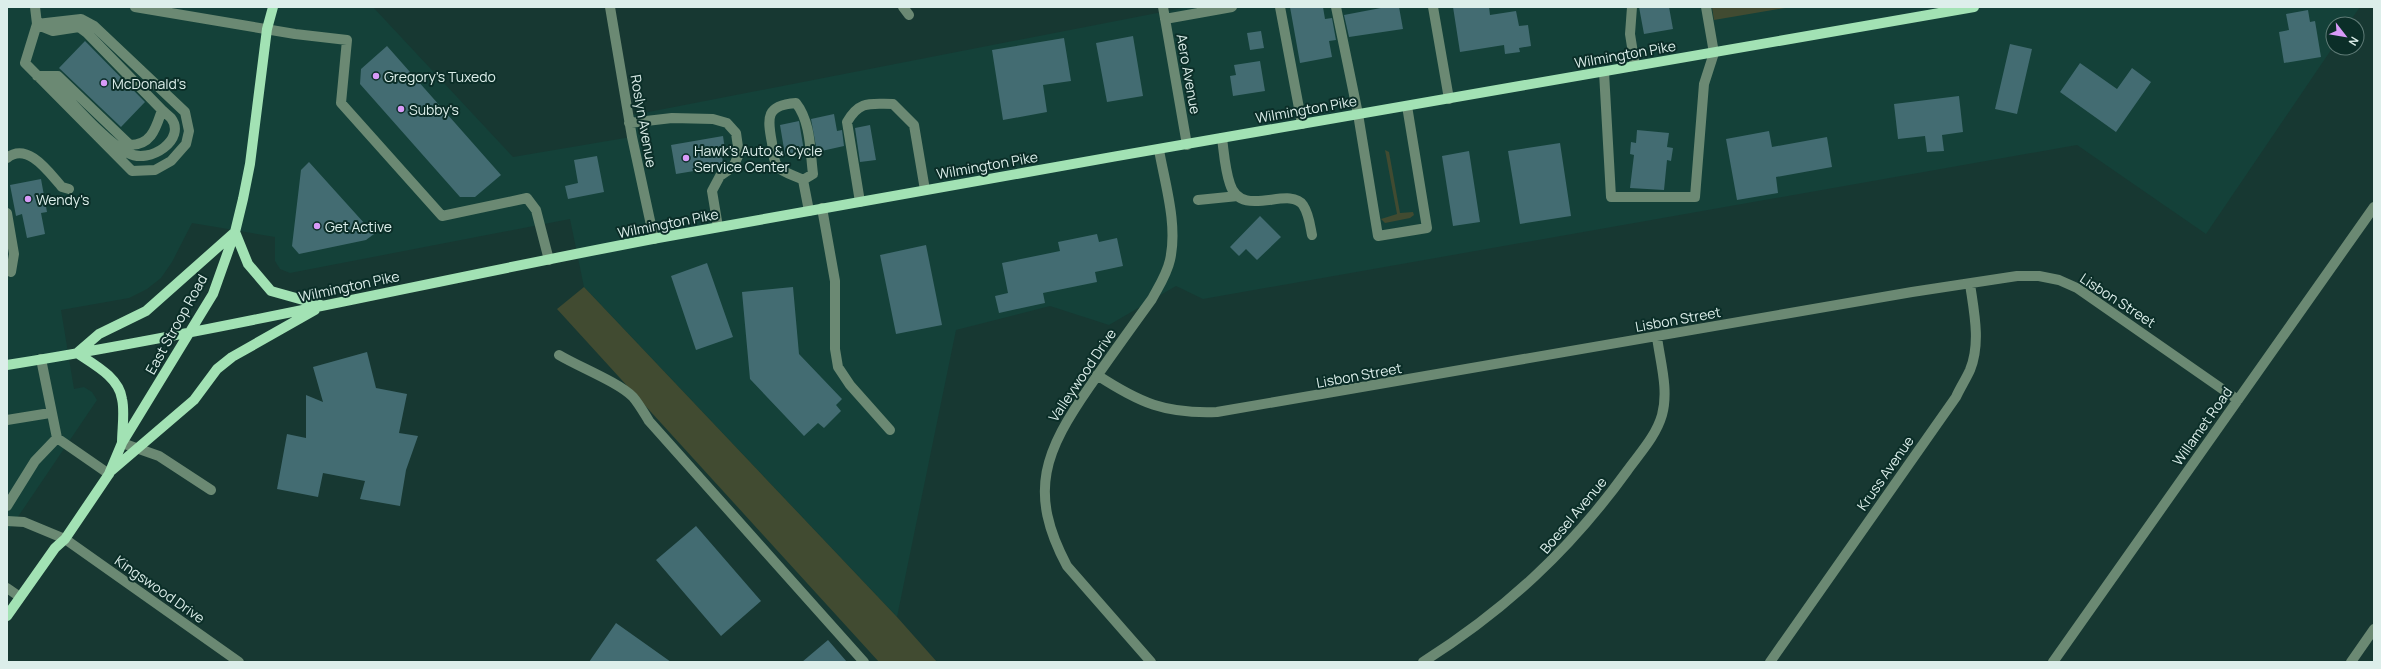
<svg xmlns="http://www.w3.org/2000/svg" width="2381" height="669" font-family="Manrope,sans-serif">
  <style>
    .built { fill: #144139 }
    .green { fill: #414b31 }
    .building { fill: #436c72 }
    .lines { fill: none; stroke-linecap: round; stroke-linejoin: round }
    .minor { stroke: #6b8973; stroke-width: 10 }
    .major { stroke: #a2e2b4; stroke-width: 10 }
    .poi-dot { fill: #d89af8; stroke: #0b2e28; stroke-width: 1.5 }
    .labels { text-anchor: middle; dominant-baseline: central; stroke-width: 4; stroke-linejoin: round; paint-order: stroke }
    .street-label { font-size: 14px; fill: #dceeea; stroke: #0b2e28 }
    .poi-label { font-size: 14px; fill: #dceeea; stroke: #0b2e28; text-anchor: start }
  </style>
  <rect width="100%" height="100%" fill="#173832"/>
  <path class="built" d="M7 7H373L513 157 631 137 628 116 1188 7H2360L2348 24H2333V47L2206 234 2077 145 1203 299 1176 286 1109 325 1050 306 956 330 897 617 584 287 570 219 290 273 280 269 275 261V237L192 223 172 262 161 278 147 289 129 298 61 310 74 389 84 387 92 392 97 400 7 533Z"/>
  <path class="green" d="M1712 7H1791L1714 20Z
    M1385 150 1389 152 1400 213 1413 212 1414 215 1410 218 1385 223 1381 219 1397 214Z
    M584 287 897 617 937 662H879L557 309Z"/>
  <path class="building" d="M1290 7H1323L1325 19 1332 18 1336 40 1329 41 1332 57 1300 63Z
    M1386 7H1399L1403 29 1349 37 1344 15Z
    M1453 7H1489L1490 15 1516 11 1519 26 1528 25 1531 46 1519 48 1520 52 1505 54 1504 45 1460 52Z
    M1639 7H1669L1673 29 1644 34Z
    M2308 10 2310 22 2315 21 2321 57 2284 63 2279 32 2289 30 2286 14Z
    M1261 31 1264 48 1250 50 1247 33Z
    M1133 36 1143 96 1107 102 1096 43Z
    M1064 38 1071 81 1043 85 1047 112 1003 120 992 50Z
    M85 41 145 102 121 127 59 68Z
    M2010 44 2032 49 2017 114 1995 109Z
    M387 46 501 175 475 197H460L360 84 361 69Z
    M1260 61 1265 91 1233 96 1230 76 1236 75 1234 65Z
    M2080 63 2117 89 2132 68 2151 82 2116 132 2060 92Z
    M1959 96 1963 132 1942 135 1944 151 1927 152 1925 136 1898 139 1894 104Z
    M834 114 837 131 842 130 844 146 817 152 811 119Z
    M799 121 804 151 785 155 780 125Z
    M870 125 876 160 860 162 855 128Z
    M1637 130 1669 133 1667 147 1673 148 1671 161 1667 160 1664 190 1630 188 1634 155 1630 154 1631 142 1636 143Z
    M1769 131 1772 147 1827 137 1832 167 1776 177 1778 193 1737 200 1726 139Z
    M723 136 726 156 722 157 724 166 676 174 671 145Z
    M1560 143 1571 216 1520 224 1508 151Z
    M1469 151 1480 222 1453 226 1442 156Z
    M597 156 604 192 568 199 565 186 578 183 574 160Z
    M309 162 374 234 366 240 299 254 292 246 301 170Z
    M41 179 47 212 41 213 45 234 27 238 22 214 16 216 10 185Z
    M1260 216 1281 237 1257 260 1246 249 1239 256 1230 247Z
    M1097 234 1099 242 1117 238 1123 266 1095 272 1097 282 1043 293 1045 303 999 313 995 296 1008 293 1002 263 1060 251 1058 242Z
    M926 245 942 325 896 334 880 255Z
    M707 263 733 337 696 350 671 276Z
    M793 287 799 354 842 399 836 405 841 411 824 428 818 423 804 436 750 379 742 292Z
    M367 352 376 388 407 394 399 433 418 436 406 470 400 506 360 499 365 481 323 473 318 497 277 489 287 434 306 438V395L323 402 313 367Z
    M696 526 761 601 721 636 656 560Z
    M616 623 671 662H589Z
    M828 640 847 662H802Z"/>
  <g class="lines">
    <path class="minor" d="M35 7 37 24 25 63 132 171 155 170 171 161 186 144 189 131 185 112 94 26 81 19 37 24
      M135 7 295 34 347 40 341 103 442 216 527 198 536 210 549 260
      M610 7 632 137 654 239
      M903 7 909 15
      M1163 7 1187 145
      M1280 7 1302 124
      M1336 7 1358 114 1378 236 1427 228 1407 106
      M1433 7 1449 99
      M1632 7 1630 34 1635 66
      M1165 19 1232 7
      M1604 72 1611 197H1695L1704 84 1714 53 1706 7
      M37 76H58L130 145C152 145 156 127 162 110L87 33 79 27 53 31 38 25
      M50 80C69 99 105 142 128 153 150 165 187 139 171 118 168 115 164 112 162 110
      M629 123 672 118 713 119 727 123 736 133 739 154 733 167 720 176 712 191 718 227
      M1222 138C1224 153 1225 170 1230 184 1241 220 1289 185 1303 205 1309 214 1310 225 1312 235
      M7 158C28 141 50 174 62 187L69 189
      M803 180 813 174C810 151 811 122 796 103 766 105 767 117 772 143 773 151 773 161 778 167 783 173 797 176 803 180L809 211
      M1198 200 1238 196
      M860 202 847 122C860 100 870 104 893 104L914 125 925 190
      M822 208 835 281V349L838 367 850 385 890 430
      M7 213 14 254 11 272
      M559 355C579 367 618 382 633 397 639 404 644 413 649 421L864 662
      M41 359 57 438 109 474
      M1097 375C1140 403 1165 414 1217 412L1912 292 2017 276H2039L2059 280 2077 288 2238 400
      M7 420 50 413
      M122 443 159 456 211 490
      M7 506 35 461 57 438
      M7 521 24 522 65 539 239 662
      M7 588 20 597
      M1151 662 1067 566C1027 491 1045 451 1090 386 1110 357 1131 328 1152 299 1159 286 1167 274 1170 260 1178 225 1165 184 1159 150
      M1423 662C1505 610 1570 550 1627 471 1640 453 1656 436 1662 415 1669 390 1660 361 1657 337
      M1770 662 1956 397C1960 388 1966 379 1970 370 1981 343 1974 312 1970 284
      M2053 662 2374 207
      M2351 662 2374 629"/>
    <path class="major" d="M7 365C225 330 441 279 658 238 1096 157 1535 86 1974 7
      M122 443C122 429 125 412 122 399 119 377 93 364 77 353L99 334 146 311 235 232 248 264 271 291 321 305
      M111 471 194 400 217 369 232 357 315 310
      M7 616 55 548 65 539 109 474 122 443 213 294 235 232 243 199 250 164 267 29 273 7"/>
  </g>
  <g class="poi-dot">
    <circle cx="376" cy="76" r="4"/>
    <circle cx="104" cy="83" r="4"/>
    <circle cx="401" cy="109" r="4"/>
    <circle cx="686" cy="158" r="4"/>
    <circle cx="28" cy="199" r="4"/>
    <circle cx="317" cy="226" r="4"/>
  </g>
  <g class="labels">
    <g class="street-label">
      <text transform="translate(1625 54) rotate(-10)">Wilmington Pike</text>
      <text transform="translate(1189 74) rotate(80)">Aero Avenue</text>
      <text transform="translate(1306 109) rotate(-10)">Wilmington Pike</text>
      <text transform="translate(644 121) rotate(80)">Roslyn Avenue</text>
      <text transform="translate(987 165) rotate(-10)">Wilmington Pike</text>
      <text transform="translate(668 223) rotate(-11)">Wilmington Pike</text>
      <text transform="translate(349 286) rotate(-12)">Wilmington Pike</text>
      <text transform="translate(2118 300) rotate(33)">Lisbon Street</text>
      <text transform="translate(1678 319) rotate(-10)">Lisbon Street</text>
      <text transform="translate(176 324) rotate(-61)">East Stroop Road</text>
      <text transform="translate(1082 375) rotate(-56)">Valleywood Drive</text>
      <text transform="translate(1359 375) rotate(-10)">Lisbon Street</text>
      <text transform="translate(2202 426) rotate(-55)">Willamet Road</text>
      <text transform="translate(1885 473) rotate(-55)">Kruss Avenue</text>
      <text transform="translate(1573 515) rotate(-50)">Boesel Avenue</text>
      <text transform="translate(160 589) rotate(35)">Kingswood Drive</text>
    </g>
    <g class="poi-label">
      <text x="384" y="76">Gregory's Tuxedo</text>
      <text x="112" y="83">McDonald's</text>
      <text x="409" y="109">Subby's</text>
      <text x="694" y="150">Hawk's Auto &amp; Cycle<tspan x="694" dy="16">Service Center</tspan></text>
      <text x="36" y="199">Wendy's</text>
      <text x="325" y="226">Get Active</text>
    </g>
  </g>
  <rect width="2381" height="669" fill="none" stroke="#dceeea" stroke-width="16"/>
  <g transform="translate(2345 36) rotate(121)"><circle r="19" fill="#0b2e28" stroke="#5f7b76"/>
  <path d="M0-3L7 15L0 10L-7 15Z" fill="#d89af8"/>
  <text y="-6" font-size="11" font-weight="bold" text-anchor="middle" fill="#dceeea">N</text>
  </g>
</svg>
